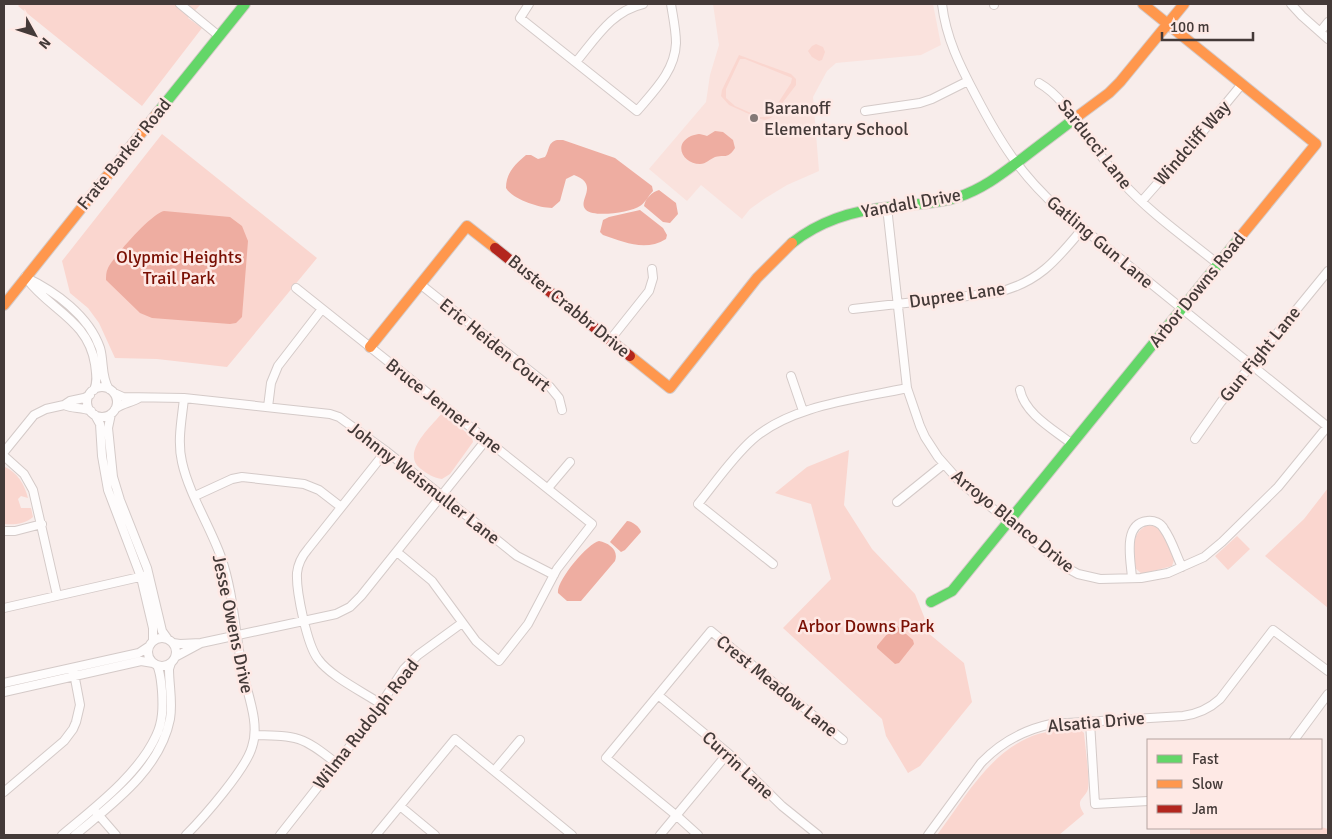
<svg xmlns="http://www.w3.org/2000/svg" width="1332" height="839" font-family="Signika,sans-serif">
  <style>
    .built { fill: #fae2dd }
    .green { fill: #fad6cf; fill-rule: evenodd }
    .water { fill: #eeada1 }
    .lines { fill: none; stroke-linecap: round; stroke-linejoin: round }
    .street-casing { stroke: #d4cac8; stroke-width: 10 }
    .fast-casing { stroke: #d4cac8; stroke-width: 12 }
    .slow-casing { stroke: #d4cac8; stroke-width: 12 }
    .jam-casing { stroke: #d4cac8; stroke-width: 12 }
    .street { stroke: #fefcfc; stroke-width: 8 }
    .fast { stroke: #63d668; stroke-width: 10 }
    .slow { stroke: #ff974d; stroke-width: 10 }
    .jam { stroke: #b3261e; stroke-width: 10 }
    .poi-dot { fill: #837977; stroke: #fee9e5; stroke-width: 2 }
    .labels { text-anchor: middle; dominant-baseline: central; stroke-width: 5; stroke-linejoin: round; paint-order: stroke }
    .poi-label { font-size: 18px; fill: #443a38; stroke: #fee9e5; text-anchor: start }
    .street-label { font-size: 18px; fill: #443a38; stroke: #fee9e5 }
    .park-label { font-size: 18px; fill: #7a1004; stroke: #fee9e5 }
  </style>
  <rect width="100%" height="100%" fill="#f8edeb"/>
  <path class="built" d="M713 4H933L941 45 921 55 836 63 827 71 813 97 819 171 787 185 764 199 750 209 742 219 701 185 687 201 649 169 706 102 710 75 719 45Z"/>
  <path class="green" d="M20 4H201L188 18 202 28 142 106 18 6Z
    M816 44 823 47 825 52 822 60 819 61 812 57 808 51 812 46Z
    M739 55 791 74 796 79V85L771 118 765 120 760 119 729 105 721 96 722 90ZM740 59H745L792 78 791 83 771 114 764 117H760L735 106 726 98V89Z
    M162 134 317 258 227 367 157 359 115 358 99 323 88 308 70 293 62 261Z
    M442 413 472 437 473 442 450 474 442 479C434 478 427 474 421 469 400 453 431 427 442 413Z
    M849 450 844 505 872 549 915 594 925 619 927 632 964 663 972 702 920 766 908 773 886 736 882 719 783 628 831 579 811 504 775 493 807 467Z
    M5 467C17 472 25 485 28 498L21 496 18 499 21 508H31L33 517C25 524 14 525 4 524Z
    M1328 488V608L1265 556 1304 519Z
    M1147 525 1159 527 1163 532 1174 560 1172 566 1142 574 1135 568C1135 549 1129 536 1147 525Z
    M1237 536 1250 549 1228 570 1215 556Z
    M1080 729 1084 733C1085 744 1090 780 1088 789 1085 799 1074 799 1084 814L1059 835H937C965 798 991 749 1038 734 1052 730 1066 730 1080 729Z
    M1321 827 1328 829V835H1190V828Z"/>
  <path class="water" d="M715 131 723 132 733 140 735 148C727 160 725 154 715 157 710 159 706 164 700 164 684 164 672 145 691 136 694 135 697 134 699 134 701 134 704 135 707 136Z
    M557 140H563L615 158 652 186 653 191C649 195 645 203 640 206 631 212 595 218 586 210 576 201 601 185 574 175L566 179 560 201 552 208C539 208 512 199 506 188 506 173 515 164 526 155H531L538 159 545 157C550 150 547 143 557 140Z
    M659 190 676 203 678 214 670 223 663 222 644 206C645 199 652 192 659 190Z
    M640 210 663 228 667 235 666 239C645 252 624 242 603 235L600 232 603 220 609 217Z
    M164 211 230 217 242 226 248 241 242 317 236 323 230 324 152 318 140 313 106 280C106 276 106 272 108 268 114 256 152 213 164 211Z
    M627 521C632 521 640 527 641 532L625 550 621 552 610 542Z
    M599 541C609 543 619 550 615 561L581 601H567L558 593C556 581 588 543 599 541Z
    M897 626 913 640 914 644 899 663 895 664 877 648V646L893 627Z"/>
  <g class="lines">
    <defs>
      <path id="street" d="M180 4 219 36
        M529 4 520 18 637 111C654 91 675 71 676 43 676 30 673 17 671 4
        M942 4C946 38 960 66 976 96 1000 142 1020 174 1059 209L1328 427
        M994 4V5
        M1291 4 1302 16 1328 39
        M1320 32 1328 22
        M576 62C596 38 612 11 643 4
        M1039 83C1058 94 1070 112 1082 130 1095 148 1108 166 1122 182 1150 213 1186 238 1218 264
        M865 111 920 103 932 99 968 81
        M1142 201 1195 141 1242 84
        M887 207 907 388 920 426 925 437 938 457 961 483 1067 568 1078 574 1100 579 1141 578 1168 573 1204 557 1222 542 1278 487 1327 427
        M25 277C55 291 89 316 100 348 104 361 101 378 109 389
        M27 279C50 310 88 320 95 364 96 373 98 381 94 390
        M420 284 550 387 559 398 562 410
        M296 288 592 524 557 569 528 624 499 661 476 641 432 581 397 552
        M853 309 994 293C1037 284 1056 261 1083 228
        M610 340 649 291 653 278 652 269
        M791 376 803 411
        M87 402a15 15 0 1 1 30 0a15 15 0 1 1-30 0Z
        M1020 390C1025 414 1053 429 1072 444
        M114 393 123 397 184 398 330 414 339 417 386 451 517 556 554 575
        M184 398C182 419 177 441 182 462 189 494 210 526 221 557 234 594 235 635 243 673 248 696 260 724 252 747 246 769 203 818 186 835
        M64 405C73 409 82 407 91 411
        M268 407 271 383 278 366 322 309
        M115 409C122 403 131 403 139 398
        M111 414 108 428 113 477 120 500 147 568 162 631 167 638
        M95 415 100 424 102 456 108 490 141 577 153 628V641
        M1195 439 1221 402 1328 271
        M4 452 34 415 46 409 64 405 70 401 84 398 90 395
        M4 456 24 474 33 490 57 595
        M548 488 570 462
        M195 496 232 479 242 477 304 484 319 490 341 507
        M897 502 944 464
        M4 531H15L42 524
        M773 564 698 504C715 483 732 458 752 440 791 405 858 399 907 388
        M1132 578C1131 561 1122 524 1147 521 1154 520 1161 523 1164 529 1172 540 1176 555 1182 567
        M4 608 144 576
        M148 652a14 14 0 1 1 28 0a14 14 0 1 1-28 0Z
        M173 643 180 644 201 643 336 614 350 607 361 596 486 440
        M175 657 201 643
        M4 683 139 653 148 647
        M4 692 141 661 153 663
        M658 695 728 753 782 806 818 835
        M381 704C363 692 330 676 318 659 307 645 296 591 297 573 298 564 302 556 308 549L386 451
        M1090 722 1095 804 1148 801
        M255 735C298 736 302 736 336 763
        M1294 740 1328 694
        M494 771 520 740
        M4 792 64 741 73 729 76 722 80 705 73 668
        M400 806 435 835
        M96 812 116 835
        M62 835C94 808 138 775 156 736 163 722 163 707 162 691 161 682 161 674 157 665
        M75 835C112 804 160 770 170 719 173 702 169 686 169 669L171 663
        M280 835 369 722 404 669 418 655 462 623
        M376 835 455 739 572 835
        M660 835 728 753
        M698 835 677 816 606 758 711 631 843 740
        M928 835 981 763C1001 742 1023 730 1051 724L1183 716C1198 714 1209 709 1220 699L1273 630 1328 671"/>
      <path id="fast" d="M159 111 245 4
        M792 243C821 220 854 210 891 207 913 204 937 204 958 197 983 189 1003 173 1023 158 1041 144 1060 130 1078 116
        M931 602 952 591 1241 236"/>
      <path id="slow" d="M1143 4 1316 144 1241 236
        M1078 116 1109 93 1120 82 1184 4
        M4 305 159 111
        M370 347 467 226 495 248
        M630 356 670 388 757 278 792 243"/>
      <path id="jam" d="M495 248 630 356"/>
    </defs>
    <use href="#street" class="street-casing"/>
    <use href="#fast" class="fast-casing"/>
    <use href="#slow" class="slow-casing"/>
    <use href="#jam" class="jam-casing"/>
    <use href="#street" class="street"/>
    <use href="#fast" class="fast"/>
    <use href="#slow" class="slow"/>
    <use href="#jam" class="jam"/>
  </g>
  <circle class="poi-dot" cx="754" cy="118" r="5"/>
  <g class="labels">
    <g class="poi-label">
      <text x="764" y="108">Baranoff<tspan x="764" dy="21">Elementary School</tspan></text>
    </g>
    <g class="street-label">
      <text transform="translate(1192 143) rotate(-49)">Windcliff Way</text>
      <text transform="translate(1095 144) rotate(52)">Sarducci Lane</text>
      <text transform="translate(124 154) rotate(-51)">Frate Barker Road</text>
      <text transform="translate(911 203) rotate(-10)">Yandall Drive</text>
      <text transform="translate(1100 242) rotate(40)">Gatling Gun Lane</text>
      <text transform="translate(1197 290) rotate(-51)">Arbor Downs Road</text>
      <text transform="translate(957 295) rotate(-8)">Dupree Lane</text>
      <text transform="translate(569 306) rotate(39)">Buster Crabbr Drive</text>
      <text transform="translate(495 345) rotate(39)">Eric Heiden Court</text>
      <text transform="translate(1260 354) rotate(-51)">Gun Fight Lane</text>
      <text transform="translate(444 406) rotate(38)">Bruce Jenner Lane</text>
      <text transform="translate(424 483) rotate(38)">Johnny Weismuller Lane</text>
      <text transform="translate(1013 521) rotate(39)">Arroyo Blanco Drive</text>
      <text transform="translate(233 624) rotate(78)">Jesse Owens Drive</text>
      <text transform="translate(777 686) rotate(39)">Crest Meadow Lane</text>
      <text transform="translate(1096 722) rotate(-5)">Alsatia Drive</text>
      <text transform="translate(366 724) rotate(-52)">Wilma Rudolph Road</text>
      <text transform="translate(738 765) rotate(43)">Currin Lane</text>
    </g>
    <g class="park-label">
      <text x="179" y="257">Olypmic Heights<tspan x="179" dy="21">Trail Park</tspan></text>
      <text x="866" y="626">Arbor Downs Park</text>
    </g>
  </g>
  <rect width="1332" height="839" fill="none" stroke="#443a38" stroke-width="10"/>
  <rect x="1147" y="739" width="175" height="90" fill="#fee9e5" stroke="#b4a3a0"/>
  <rect x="1157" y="755" width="25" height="8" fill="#63d668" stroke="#b4a3a0"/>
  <text x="1192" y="764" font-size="15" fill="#443a38">Fast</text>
  <rect x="1157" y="780" width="25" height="8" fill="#ff974d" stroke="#b4a3a0"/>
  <text x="1192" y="789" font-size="15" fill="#443a38">Slow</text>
  <rect x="1157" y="805" width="25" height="8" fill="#b3261e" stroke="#b4a3a0"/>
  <text x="1192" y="814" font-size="15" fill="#443a38">Jam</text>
  <g transform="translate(35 35) rotate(130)" stroke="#fee9e5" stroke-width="4" paint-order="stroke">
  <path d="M0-4L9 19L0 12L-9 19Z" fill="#443a38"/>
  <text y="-8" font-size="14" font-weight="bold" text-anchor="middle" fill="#443a38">N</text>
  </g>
  <path d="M1162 32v8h91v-8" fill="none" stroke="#443a38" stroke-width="2.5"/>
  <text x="1170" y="32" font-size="15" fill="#443a38" stroke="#fee9e5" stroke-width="4" paint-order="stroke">100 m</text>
</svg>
